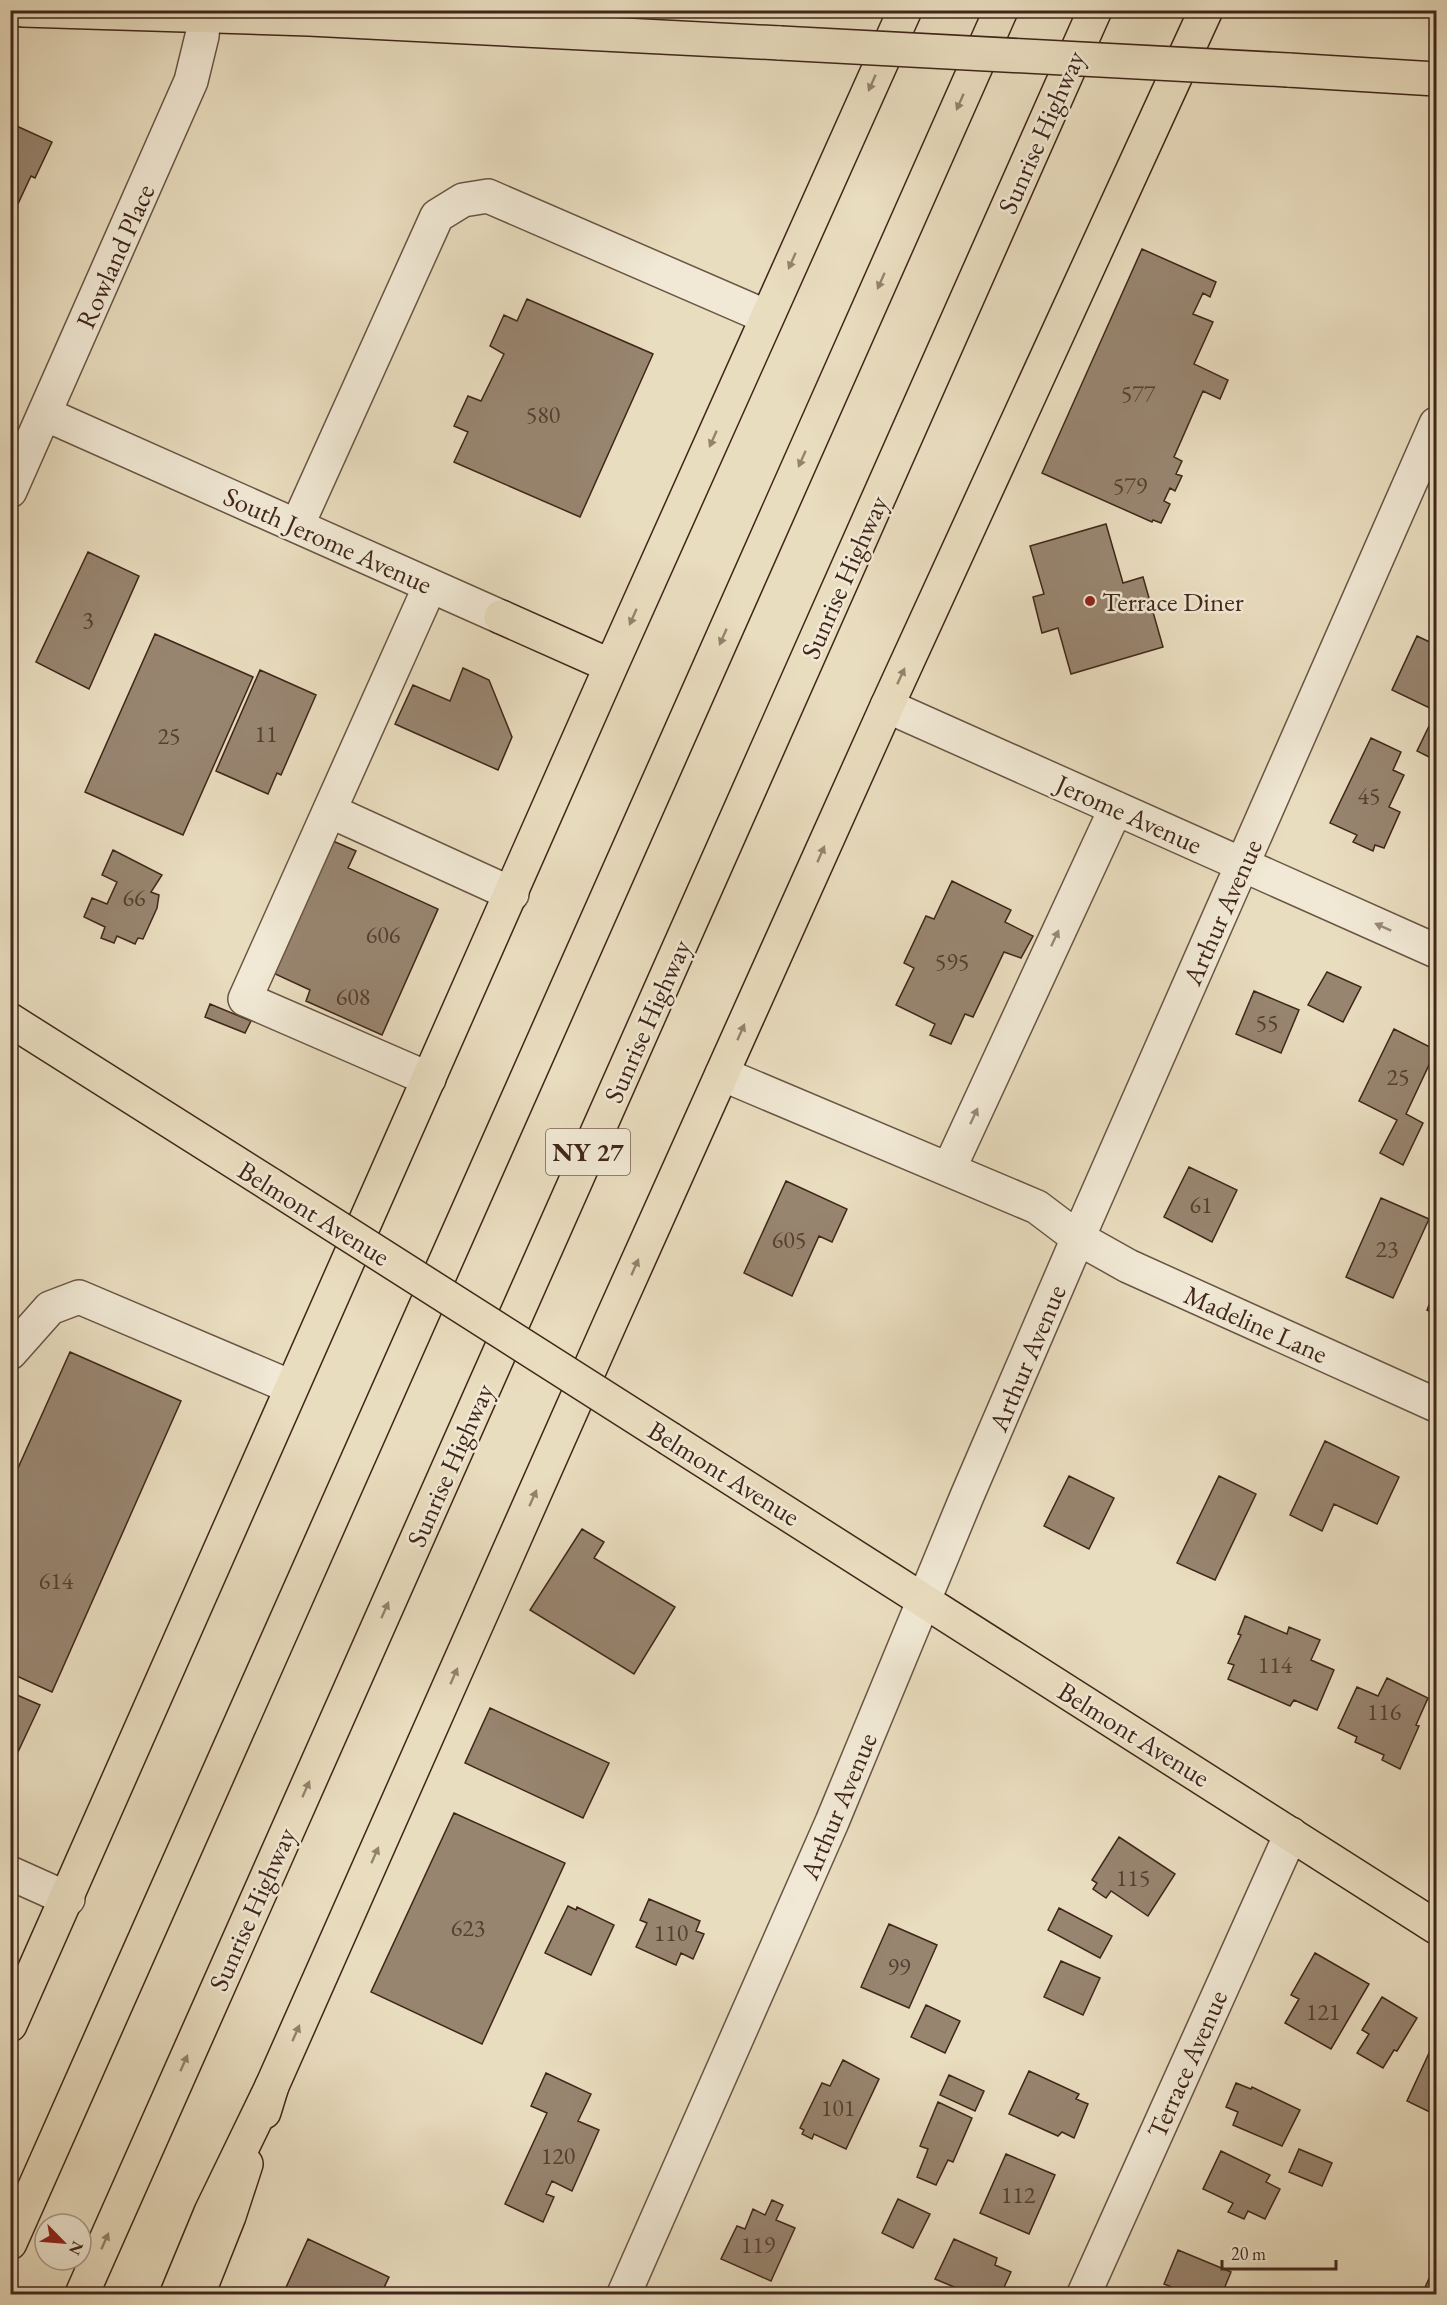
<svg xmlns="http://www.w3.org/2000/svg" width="1447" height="2305" font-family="'EB Garamond',serif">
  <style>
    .building { fill: #988570; stroke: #40261a; stroke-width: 1.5 }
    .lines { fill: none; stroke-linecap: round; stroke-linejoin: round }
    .minor-casing { stroke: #6a5443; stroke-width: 36 }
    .major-casing { stroke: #40261a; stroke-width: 36 }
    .highway-casing { stroke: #40261a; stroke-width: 36 }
    .minor { stroke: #f1e9d5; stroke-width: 33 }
    .major { stroke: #e9ddbf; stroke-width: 33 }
    .highway { stroke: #e9ddbf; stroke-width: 33 }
    .major-bridge-casing { stroke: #40261a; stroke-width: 36; stroke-linecap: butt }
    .major-bridge { stroke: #e9ddbf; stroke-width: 33 }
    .oneway { fill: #94826c }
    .oneway2 { fill: #988878 }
    .poi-dot { fill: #8f2418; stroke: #f1e9d5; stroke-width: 2 }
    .labels { text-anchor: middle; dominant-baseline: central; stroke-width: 5; stroke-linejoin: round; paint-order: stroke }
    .number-label { font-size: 24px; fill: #563e30 }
    .shield { fill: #f1e9d5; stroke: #756052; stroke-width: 1.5 }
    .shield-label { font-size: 26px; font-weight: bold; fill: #40261a }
    .street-label { font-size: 27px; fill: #40261a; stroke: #f1e9d5 }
    .poi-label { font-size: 27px; fill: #40261a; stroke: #f1e9d5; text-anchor: start }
  </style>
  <rect width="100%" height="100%" fill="#e9ddbf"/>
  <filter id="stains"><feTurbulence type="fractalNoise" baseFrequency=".00333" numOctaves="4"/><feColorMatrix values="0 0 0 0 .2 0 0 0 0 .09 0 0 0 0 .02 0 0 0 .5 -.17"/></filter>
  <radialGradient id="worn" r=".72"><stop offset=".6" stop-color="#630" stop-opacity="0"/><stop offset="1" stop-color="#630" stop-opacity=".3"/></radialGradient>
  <path class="building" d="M10 123 52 142 35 178 31 176 10 221Z
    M1142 249 1216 282 1210 297 1203 293 1193 314 1213 322 1194 364 1228 380 1220 399 1203 391 1174 457 1182 461 1176 474 1182 476 1175 491 1170 488 1164 501 1170 504 1161 523 1153 520 1152 522 1042 473Z
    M527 299 653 354 580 517 454 462 468 432 454 426 468 396 481 401 504 354 490 346 504 315 517 321Z
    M1106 524 1123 583 1143 577 1163 647 1071 674 1058 628 1042 633 1033 597 1044 594 1030 546Z
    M88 552 139 576 89 689 36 662Z
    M155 634 253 677 183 835 85 792Z
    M1417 636 1436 645V711L1392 690Z
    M463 668 489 680 512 737 498 770 395 724 413 685 450 701Z
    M260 670 316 695 281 775 277 773 268 794 216 771Z
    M1430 724 1436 728 1435 760 1417 751Z
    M1371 738 1401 752 1393 770 1404 775 1389 807 1400 812 1384 848 1375 845 1373 851 1353 842 1357 835 1330 823Z
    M333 841 356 851 348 868 438 909 382 1035 306 1001 310 990 273 973Z
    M113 850 162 875 151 892 159 895 157 908 143 939 138 938 135 944 117 936 114 943 101 938 105 927 84 917 92 898 107 904 117 882 102 875Z
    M1436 857V872L1431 869Z
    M952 881 1011 910 1005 922 1033 936 1021 958 1004 952 973 1017 965 1014 951 1044 930 1035 935 1024 896 1005 914 968 904 963 926 916 934 919Z
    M1327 972 1361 987 1343 1022 1308 1005Z
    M1254 991 1299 1010 1281 1053 1236 1034Z
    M210 1004 251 1021 245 1033 205 1017Z
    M1394 1029 1436 1050 1406 1114 1423 1123 1403 1165 1380 1153 1397 1120 1359 1101Z
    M1189 1167 1237 1190 1212 1242 1164 1217Z
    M786 1181 847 1209 832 1242 819 1236 792 1296 744 1273Z
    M1381 1198 1429 1219 1393 1298 1346 1277Z
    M1436 1288V1314L1427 1310Z
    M70 1352 181 1401 52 1692 10 1673V1486Z
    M1325 1441 1399 1477 1377 1524 1334 1504 1322 1531 1290 1515Z
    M1069 1476 1114 1498 1089 1549 1044 1526Z
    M1219 1476 1256 1494 1215 1580 1177 1563Z
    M582 1529 604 1542 594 1558 675 1607 634 1674 530 1610Z
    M1245 1616 1287 1634 1289 1627 1320 1640 1311 1660 1334 1670 1317 1710 1294 1700 1290 1706 1228 1679 1234 1665 1228 1663 1241 1635 1238 1634Z
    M1387 1678 1428 1698 1416 1725 1419 1726 1400 1769 1382 1760 1384 1755 1355 1742 1357 1737 1338 1728 1357 1687 1378 1696Z
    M10 1692 40 1705 10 1769Z
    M490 1708 609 1763 583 1818 465 1763Z
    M454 1813 565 1863 482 2044 371 1992Z
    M1119 1837 1175 1874 1148 1916 1111 1891 1106 1898 1093 1889 1097 1883 1092 1880Z
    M649 1899 700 1921 696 1931 704 1934 693 1959 681 1953 676 1965 636 1947 647 1923 640 1920Z
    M568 1906 576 1910 577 1907 614 1925 591 1975 545 1953Z
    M1059 1908 1112 1936 1100 1958 1048 1930Z
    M889 1924 937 1945 909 2008 861 1987Z
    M1315 1953 1369 1984 1331 2049 1285 2023 1299 1999 1291 1995Z
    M1061 1961 1100 1978 1083 2015 1044 1997Z
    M1382 1997 1417 2018 1397 2051 1394 2050 1383 2068 1357 2053 1369 2034 1362 2030Z
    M926 2005 960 2021 945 2053 911 2037Z
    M1430 2051 1436 2054V2115L1407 2101Z
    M843 2060 879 2079 846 2149 814 2134 812 2139 802 2134 804 2130 800 2128 822 2083 830 2086Z
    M1029 2071 1079 2094 1076 2099 1088 2104 1074 2138 1062 2132 1058 2136 1009 2114Z
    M546 2073 591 2094 578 2121 599 2130 572 2191 552 2181 546 2194 554 2197 543 2222 505 2204 547 2113 531 2106Z
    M949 2075 984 2091 975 2111 940 2095Z
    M1236 2083 1251 2089 1252 2087 1300 2110 1282 2146 1233 2125 1238 2112 1226 2107Z
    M938 2102 972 2118 953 2162 948 2160 936 2185 917 2177 928 2149 920 2146Z
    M1299 2149 1332 2163 1322 2186 1289 2172Z
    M1221 2151 1270 2175 1266 2182 1280 2189 1265 2219 1248 2211 1244 2219 1228 2212 1233 2203 1203 2189Z
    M1006 2154 1055 2175 1029 2234 980 2213Z
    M898 2199 930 2214 913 2248 882 2233Z
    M772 2200 783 2205 776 2220 795 2228 771 2281 721 2259 737 2226 745 2229 753 2209 765 2215Z
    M308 2239 389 2277 381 2294H283Z
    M954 2239 997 2258 995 2265 1011 2272 1001 2294H971L935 2279Z
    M1178 2250 1231 2272 1222 2294H1189L1164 2284Z
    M1436 2263V2294H1422Z"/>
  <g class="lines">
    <defs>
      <path id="minor" d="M45 414 501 617
        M10 491 191 81 202 36 204 15
        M297 526 437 216 463 200 488 196 767 317
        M887 706 1436 951
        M330 811 512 894
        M722 1074 1037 1207 1078 1238 1128 1266 1436 1405
        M429 1079 245 999 430 586
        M949 1169 1116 808
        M10 1353 50 1308 79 1297 291 1387
        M10 1873 68 1899
        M624 2294 832 1822 967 1496 1078 1238 1436 424
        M1084 2294 1291 1834"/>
      <path id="major" d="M23 10 309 19 780 43
        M1288 70 1436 79
        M501 617 611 666
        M10 1020 271 1185
        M670 1439 1436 1927
        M10 2025 611 666 905 10
        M264 2112 272 2086 611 1321 887 706 1206 10
        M198 2294 229 2216 246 2164"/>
      <path id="highway" d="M10 2243 1001 10
        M82 2294 1095 10
        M177 2294 211 2212 272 2086"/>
    </defs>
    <use href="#minor" class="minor-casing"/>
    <use href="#major" class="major-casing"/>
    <use href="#highway" class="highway-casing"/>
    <use href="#minor" class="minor"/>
    <use href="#major" class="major"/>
    <use href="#highway" class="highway"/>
    <defs>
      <path id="major-bridge" d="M780 43 1288 70
        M271 1185 670 1439"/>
    </defs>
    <use href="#major-bridge" class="major-bridge-casing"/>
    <use href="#major-bridge" class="major-bridge"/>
  </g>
  <defs><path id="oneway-solid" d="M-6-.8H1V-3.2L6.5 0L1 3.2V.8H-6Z" transform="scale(1.5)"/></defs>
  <g class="oneway">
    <use href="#oneway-solid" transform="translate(872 83) rotate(114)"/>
    <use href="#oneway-solid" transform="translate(960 102) rotate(114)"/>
    <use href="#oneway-solid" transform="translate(792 261) rotate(114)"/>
    <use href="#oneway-solid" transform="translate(881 281) rotate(114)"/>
    <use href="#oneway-solid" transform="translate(713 439) rotate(114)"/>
    <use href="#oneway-solid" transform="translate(802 459) rotate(114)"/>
    <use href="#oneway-solid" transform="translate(633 617) rotate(114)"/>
    <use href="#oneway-solid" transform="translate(723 637) rotate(114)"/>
    <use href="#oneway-solid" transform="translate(901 676) rotate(-65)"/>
    <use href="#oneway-solid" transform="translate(821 854) rotate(-66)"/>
    <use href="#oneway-solid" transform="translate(741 1032) rotate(-66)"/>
    <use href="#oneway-solid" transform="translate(635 1267) rotate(-66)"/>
    <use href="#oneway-solid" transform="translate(533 1498) rotate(-66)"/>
    <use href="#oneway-solid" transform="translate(385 1610) rotate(-66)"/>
    <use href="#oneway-solid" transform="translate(454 1676) rotate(-66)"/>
    <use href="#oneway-solid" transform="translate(306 1789) rotate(-66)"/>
    <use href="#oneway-solid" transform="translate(375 1855) rotate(-66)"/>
    <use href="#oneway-solid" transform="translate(296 2033) rotate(-66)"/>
    <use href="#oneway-solid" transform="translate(184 2063) rotate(-66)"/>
    <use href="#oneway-solid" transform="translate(105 2241) rotate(-66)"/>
  </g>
  <g class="oneway2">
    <use href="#oneway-solid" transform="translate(1383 927) rotate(-156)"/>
    <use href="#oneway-solid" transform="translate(1055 938) rotate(-65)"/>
    <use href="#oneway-solid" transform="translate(974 1116) rotate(-65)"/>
  </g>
  <circle class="poi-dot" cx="1090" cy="601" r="6"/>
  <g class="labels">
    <g class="number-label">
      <text x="1138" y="393">577</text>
      <text x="543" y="414">580</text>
      <text x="1130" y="485">579</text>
      <text x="88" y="619">3</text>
      <text x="266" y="733">11</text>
      <text x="169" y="735">25</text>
      <text x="1369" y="795">45</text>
      <text x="134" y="897">66</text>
      <text x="383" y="934">606</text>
      <text x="952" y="961">595</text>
      <text x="353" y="996">608</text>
      <text x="1267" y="1022">55</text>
      <text x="1398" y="1076">25</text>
      <text x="1201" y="1204">61</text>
      <text x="789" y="1239">605</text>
      <text x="1387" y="1248">23</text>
      <text x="56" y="1580">614</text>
      <text x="1275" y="1664">114</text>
      <text x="1384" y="1711">116</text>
      <text x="1133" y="1877">115</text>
      <text x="468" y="1927">623</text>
      <text x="671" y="1932">110</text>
      <text x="899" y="1966">99</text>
      <text x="1323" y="2011">121</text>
      <text x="838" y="2107">101</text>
      <text x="558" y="2155">120</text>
      <text x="1018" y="2194">112</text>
      <text x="758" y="2244">119</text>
    </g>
    <rect class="shield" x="546" y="1129" width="84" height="46" rx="4.5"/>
    <g class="shield-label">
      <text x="588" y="1152">NY 27</text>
    </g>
    <g class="street-label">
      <text transform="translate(1041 132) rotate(-66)">Sunrise Highway</text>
      <text transform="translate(115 256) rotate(-66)">Rowland Place</text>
      <text transform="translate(328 540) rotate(24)">South Jerome Avenue</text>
      <text transform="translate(844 577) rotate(-66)">Sunrise Highway</text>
      <text transform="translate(1129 814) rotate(24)">Jerome Avenue</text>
      <text transform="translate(1222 912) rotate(-66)">Arthur Avenue</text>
      <text transform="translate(647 1021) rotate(-66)">Sunrise Highway</text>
      <text transform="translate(314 1213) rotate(32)">Belmont Avenue</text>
      <text transform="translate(1256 1324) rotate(24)">Madeline Lane</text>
      <text transform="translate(1027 1358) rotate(-67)">Arthur Avenue</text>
      <text transform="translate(450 1465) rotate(-66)">Sunrise Highway</text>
      <text transform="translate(724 1473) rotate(32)">Belmont Avenue</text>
      <text transform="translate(1134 1734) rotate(32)">Belmont Avenue</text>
      <text transform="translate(838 1806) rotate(-67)">Arthur Avenue</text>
      <text transform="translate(252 1909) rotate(-66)">Sunrise Highway</text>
      <text transform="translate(1187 2064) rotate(-66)">Terrace Avenue</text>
    </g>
    <g class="poi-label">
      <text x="1102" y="601">Terrace Diner</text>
    </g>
  </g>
  <rect width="1447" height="2305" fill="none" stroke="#e9ddbf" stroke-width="36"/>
  <rect x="12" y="12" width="1423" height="2281" fill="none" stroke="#40261a" stroke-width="3"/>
  <rect x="18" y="18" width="1411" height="2269" fill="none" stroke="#40261a" stroke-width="1.5"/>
  <g transform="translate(63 2242) rotate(115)"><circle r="28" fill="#f1e9d5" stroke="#aa9b8a" stroke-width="1.5"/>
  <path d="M0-4.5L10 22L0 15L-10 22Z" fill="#8f2418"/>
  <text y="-9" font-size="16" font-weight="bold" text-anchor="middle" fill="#40261a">N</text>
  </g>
  <path d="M1222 2260v9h114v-9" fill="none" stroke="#40261a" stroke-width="3"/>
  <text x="1231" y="2260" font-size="18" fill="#40261a" stroke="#f1e9d5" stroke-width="4.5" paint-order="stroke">20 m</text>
  <rect width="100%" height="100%" filter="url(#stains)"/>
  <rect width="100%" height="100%" fill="url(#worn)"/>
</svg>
